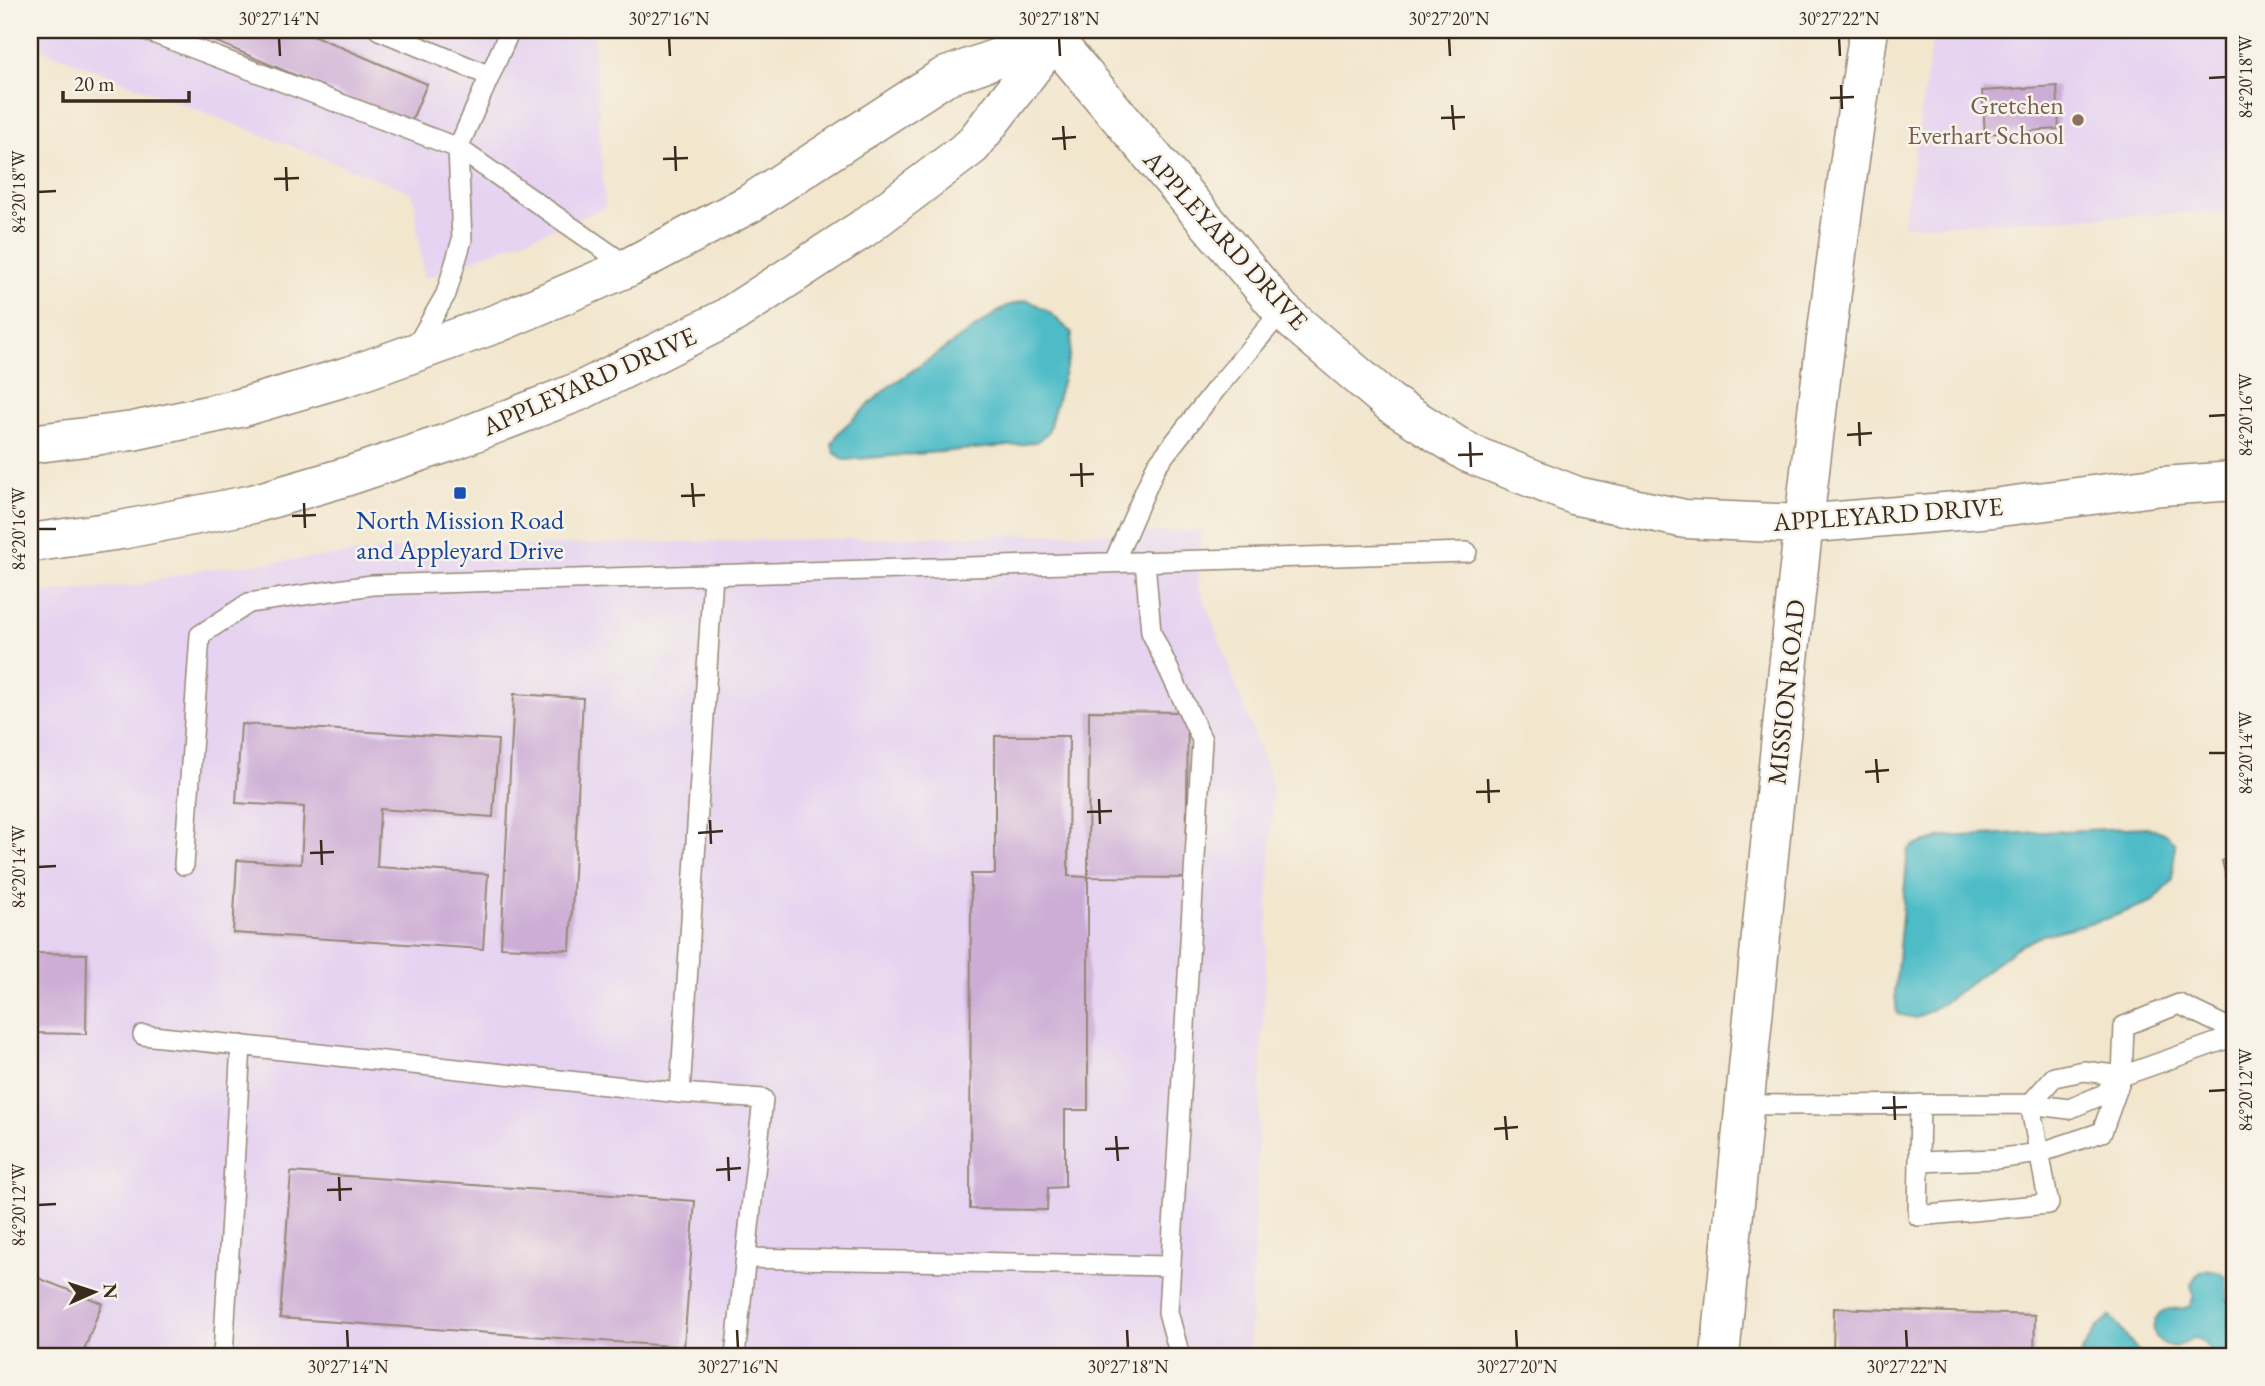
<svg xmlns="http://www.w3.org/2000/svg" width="2265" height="1386" font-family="'EB Garamond',serif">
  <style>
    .built { fill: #e5d3f1 }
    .water { fill: #4ebcc7; stroke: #447372; stroke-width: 2 }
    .building { fill: #cdadd6 }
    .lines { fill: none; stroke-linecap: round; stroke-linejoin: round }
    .service-casing { stroke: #968876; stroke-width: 22 }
    .minor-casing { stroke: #968876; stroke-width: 41 }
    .tertiary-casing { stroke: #968876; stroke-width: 41 }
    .secondary-casing { stroke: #968876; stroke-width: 41 }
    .service { stroke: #fff; stroke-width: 19 }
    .minor { stroke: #fff; stroke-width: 38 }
    .tertiary { stroke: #fff; stroke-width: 38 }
    .secondary { stroke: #fff; stroke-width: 38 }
    .ticks { fill: none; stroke: #3b2a1e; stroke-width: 2.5 }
    .education-dot { fill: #8d6e63; stroke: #f7f3e8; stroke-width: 2.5 }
    .transit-dot { fill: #1a4fb4; stroke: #f7f3e8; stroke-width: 2.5 }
    .labels { text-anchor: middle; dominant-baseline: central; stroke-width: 5; stroke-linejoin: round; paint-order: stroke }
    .education-label { font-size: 26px; fill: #785e54; stroke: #f7f3e8; text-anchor: end }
    .street-label { font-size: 26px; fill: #3b2a1e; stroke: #f7f3e8 }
    .transit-label { font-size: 26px; fill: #164399; stroke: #f7f3e8 }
    .neatline { fill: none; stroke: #3b2a1e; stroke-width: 2.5 }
    .ticks-label { font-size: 18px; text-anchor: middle; fill: #3b2a1e }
  </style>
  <rect width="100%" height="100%" fill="#f7f3e8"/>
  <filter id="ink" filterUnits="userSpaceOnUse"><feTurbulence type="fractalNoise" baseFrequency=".0143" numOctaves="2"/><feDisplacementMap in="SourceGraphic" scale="14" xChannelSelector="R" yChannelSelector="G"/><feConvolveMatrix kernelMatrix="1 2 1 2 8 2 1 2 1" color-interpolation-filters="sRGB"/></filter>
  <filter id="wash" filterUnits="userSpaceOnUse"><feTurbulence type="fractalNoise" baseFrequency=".00686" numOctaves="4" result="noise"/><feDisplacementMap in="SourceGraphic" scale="28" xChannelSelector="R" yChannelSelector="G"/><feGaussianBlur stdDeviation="1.57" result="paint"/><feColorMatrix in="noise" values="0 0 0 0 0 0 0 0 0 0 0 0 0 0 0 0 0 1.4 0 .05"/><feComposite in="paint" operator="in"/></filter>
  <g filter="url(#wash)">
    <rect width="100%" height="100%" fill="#f2e6cd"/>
    <path class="built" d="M30 30H593L605 208 424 279 413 193 30 45Z
      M1934 30H2235V211L1903 226Z
      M1201 531 1199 585 1273 786 1249 1356H30V594L137 585 198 570 407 548Z"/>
    <path class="water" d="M1028 300 1049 312 1072 333 1070 353 1048 432 1038 441 1020 445 845 460 835 453 832 444 839 432 887 388 1007 306Z
      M2147 827 2166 834 2175 844 2173 880 2154 901 2109 918 2043 935 2016 948 1942 1004 1916 1018 1897 1014 1895 993 1908 850 1914 846 1943 837Z
      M2206 1270 2222 1273 2227 1279V1299L2235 1307V1356H2210C2209 1349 2206 1342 2198 1339 2189 1336 2186 1344 2178 1346 2164 1349 2152 1338 2154 1324 2156 1318 2159 1314 2164 1311 2173 1306 2181 1311 2190 1306L2194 1295 2191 1285C2195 1276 2197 1273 2206 1270Z
      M2110 1316 2142 1356H2079L2096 1329Z"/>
    <g id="blocks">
      <path class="building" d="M189 30H301L427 84 410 124Z
        M2057 86 2059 129 1985 134 1982 91Z
        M514 694 583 698 570 950 501 947Z
        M1089 711 1188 712 1186 878 1088 877Z
        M241 724 498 740 493 817 380 809 377 867 488 874 483 949 233 933 237 860 301 864 304 807 236 803Z
        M995 736H1069L1068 876 1088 877V1110H1065V1187L1048 1188 1047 1210 970 1209 971 874H995Z
        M2235 857V909H2234L2222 861Z
        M30 953 87 954 86 1034 30 1033Z
        M291 1172 695 1201 684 1347 280 1318Z
        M30 1275 102 1303 82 1356H30Z
        M1834 1308 2035 1315 2034 1356H1833Z"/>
    </g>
  </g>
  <g filter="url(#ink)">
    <use href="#blocks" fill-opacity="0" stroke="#968876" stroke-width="2"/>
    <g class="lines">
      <defs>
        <path id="service" d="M145 30 458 148 629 267
          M379 30 490 76
          M414 350 446 294 462 240 458 148 510 30
          M1145 561 1151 632 1202 740 1168 1312 1180 1356
          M1114 562 1156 466 1216 389 1282 311
          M184 865 200 635 249 603 372 585 1467 552
          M143 1035 680 1093 763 1099 735 1356
          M680 1093 713 575
          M1920 1104 1918 1216 2049 1204 2030 1104
          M2030 1104 2054 1077 2084 1071 2122 1076 2235 1036
          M1745 1105 2030 1104 2069 1109 2104 1094 2119 1078
          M1919 1162 1996 1159 2039 1153 2102 1132 2122 1076 2124 1026 2179 1004 2235 1031
          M746 1258 1170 1266
          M227 1356H223L241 1045"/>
        <path id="minor" d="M1802 524 1992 508 2162 486 2235 481"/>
        <path id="tertiary" d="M1053 38 1282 311 1390 403 1468 453 1577 496 1685 519 1802 524
          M1720 1356C1764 914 1801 470 1869 30"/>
        <path id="secondary" d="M30 444 133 431 240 408 352 375 498 323 629 267 749 204 944 77 1053 38
          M30 543 121 530 253 504 345 477 450 442 580 391 726 318 864 228 972 146 1061 30"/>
      </defs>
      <use href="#service" class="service-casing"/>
      <use href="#minor" class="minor-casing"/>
      <use href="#tertiary" class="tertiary-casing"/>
      <use href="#secondary" class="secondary-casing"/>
      <use href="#service" class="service"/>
      <use href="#minor" class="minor"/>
      <use href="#tertiary" class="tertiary"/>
      <use href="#secondary" class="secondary"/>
    </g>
  </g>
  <path class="ticks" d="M279 38 280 56M669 38 670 56M1059 38 1060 56M1449 38 1450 56M1839 38 1840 56M2209 78 2226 77M1841 85 1842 109M1830 98 1854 97M1452 105 1454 130M1441 118 1465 117M1063 126 1065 150M1052 139 1076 137M675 146 676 171M663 159 688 158M286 167 287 191M274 179 299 178M38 192 56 191M2209 416 2226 415M1859 422 1860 446M1847 435 1872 433M1470 442 1471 467M1458 455 1483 454M1081 463 1082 487M1070 475 1094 474M692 483 694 507M681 496 705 495M304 503 305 528M292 516 316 515M38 529H56M2209 753H2226M1876 759 1878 783M1865 772 1889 770M1488 779 1489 803M1476 792 1500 791M1099 799 1100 824M1087 812 1112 811M710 820 711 844M698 833 723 831M321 840 322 865M310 853 334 852M38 867 56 866M2209 1091 2226 1090M1894 1096 1895 1120M1882 1108 1907 1107M1505 1116 1507 1140M1494 1129 1518 1127M1116 1136 1118 1161M1105 1149 1129 1148M728 1157 729 1181M716 1170 741 1168M339 1177 340 1201M327 1190 352 1189M38 1205 56 1204M347 1330 348 1348M737 1330 738 1348M1127 1330 1128 1348M1516 1330 1517 1348M1906 1330 1907 1348"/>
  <circle class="education-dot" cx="2078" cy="120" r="7"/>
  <rect class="transit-dot" x="453" y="486" width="14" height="14" rx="3.5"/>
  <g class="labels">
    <g class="education-label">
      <text x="2064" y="105">Gretchen<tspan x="2064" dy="30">Everhart School</tspan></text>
    </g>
    <g class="street-label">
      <text transform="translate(1226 240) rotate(48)">APPLEYARD DRIVE</text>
      <text transform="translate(589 381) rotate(-24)">APPLEYARD DRIVE</text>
      <text transform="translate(1888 514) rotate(-4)">APPLEYARD DRIVE</text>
      <text transform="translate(1786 692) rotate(-84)">MISSION ROAD</text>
    </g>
    <g class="transit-label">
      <text x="460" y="520">North Mission Road<tspan x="460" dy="30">and Appleyard Drive</tspan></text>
    </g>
  </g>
  <rect width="2265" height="1386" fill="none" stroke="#f7f3e8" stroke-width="77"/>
  <g transform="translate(94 1292) rotate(87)" stroke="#f7f3e8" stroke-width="5" paint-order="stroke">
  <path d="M0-5L12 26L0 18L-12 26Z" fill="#3b2a1e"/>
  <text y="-10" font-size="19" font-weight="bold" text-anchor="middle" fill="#3b2a1e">N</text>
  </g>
  <path d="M63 91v10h126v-10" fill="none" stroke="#3b2a1e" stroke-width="3.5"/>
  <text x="74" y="91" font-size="21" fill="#3b2a1e" stroke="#f7f3e8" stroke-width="5" paint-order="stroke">20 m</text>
  <rect x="38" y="38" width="2188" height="1310" class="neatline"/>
  <g class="ticks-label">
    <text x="279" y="25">30°27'14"N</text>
    <text x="669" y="25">30°27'16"N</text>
    <text x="1059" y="25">30°27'18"N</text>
    <text x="1449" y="25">30°27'20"N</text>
    <text x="1839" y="25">30°27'22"N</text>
    <text transform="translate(2246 77) rotate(-90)" y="6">84°20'18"W</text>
    <text transform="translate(19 192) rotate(-90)" y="6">84°20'18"W</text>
    <text transform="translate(2246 415) rotate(-90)" y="6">84°20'16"W</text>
    <text transform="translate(19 529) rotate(-90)" y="6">84°20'16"W</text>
    <text transform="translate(2246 753) rotate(-90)" y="6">84°20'14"W</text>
    <text transform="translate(19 867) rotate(-90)" y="6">84°20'14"W</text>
    <text transform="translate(2246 1090) rotate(-90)" y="6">84°20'12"W</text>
    <text transform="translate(19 1205) rotate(-90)" y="6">84°20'12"W</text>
    <text x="348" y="1373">30°27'14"N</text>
    <text x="738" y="1373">30°27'16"N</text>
    <text x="1128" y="1373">30°27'18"N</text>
    <text x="1517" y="1373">30°27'20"N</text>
    <text x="1907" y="1373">30°27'22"N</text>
  </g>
</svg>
